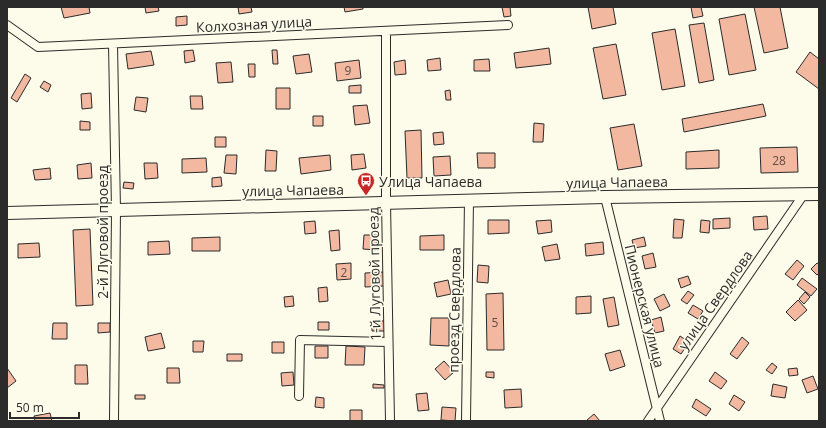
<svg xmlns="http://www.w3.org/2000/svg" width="826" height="428" font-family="'Open Sans',sans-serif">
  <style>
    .building { fill: #f2b8a0; stroke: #2b2b2b }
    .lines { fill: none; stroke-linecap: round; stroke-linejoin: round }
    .street-casing { stroke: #2b2b2b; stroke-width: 10 }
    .secondary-casing { stroke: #2b2b2b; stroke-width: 14 }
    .street { stroke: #fdfbea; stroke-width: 8 }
    .secondary { stroke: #fdfbea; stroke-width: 12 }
    .labels { text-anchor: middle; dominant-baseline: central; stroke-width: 3; stroke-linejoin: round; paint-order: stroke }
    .number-label { font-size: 12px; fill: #5d4e48 }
    .street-label { font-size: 14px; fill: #2b2b2b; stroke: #fdfbea }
    .poi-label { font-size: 14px; fill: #2b2b2b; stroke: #fdfbea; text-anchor: start }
  </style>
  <rect width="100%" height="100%" fill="#fdfbea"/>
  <path class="building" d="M61 7H89L90 13 64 18Z
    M145 7H158L159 11 146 13Z
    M238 7H251L252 12 239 14Z
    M344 7H363V9L345 12Z
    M502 7H510L511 16 504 17Z
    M588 7H613L616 24 592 29Z
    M691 7H701L703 16 693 18Z
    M754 7H780L788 48 764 53Z
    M745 14 756 70 729 75 719 19Z
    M187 16V25L176 26V17Z
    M704 23 714 80 699 83 689 25Z
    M675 29 685 86 662 90 652 33Z
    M616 44 626 95 603 99 593 48Z
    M549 48 551 64 516 68 514 53Z
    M193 50 195 61 185 63 184 51Z
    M272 50H277L278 64H273Z
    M151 51 154 65 128 69 126 54Z
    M810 52 819 59V89L796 72Z
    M309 54 312 72 296 74 293 56Z
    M440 58 441 70 428 71 427 60Z
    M489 59 490 71H474V60Z
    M359 60 361 78 337 81 335 63Z
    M405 60 406 74 395 75 394 62Z
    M231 62 233 82 218 83 216 63Z
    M248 64H255V77H249Z
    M25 74 31 78 17 102 11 98Z
    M44 81 51 85 48 92 40 87Z
    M361 85V93H349V86Z
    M276 88H290V109H276Z
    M450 90 451 100H446L445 91Z
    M91 93 92 108 82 109 81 94Z
    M190 96H202L203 109H191Z
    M136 97 148 98 146 112 134 110Z
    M763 104 766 116 684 132 682 119Z
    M367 105 370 123 355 125 353 106Z
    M313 116H323V126H313Z
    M80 121 90 122V130H80Z
    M534 123 544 124 543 142H533Z
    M634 124 642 166 618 170 610 128Z
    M421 130 422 178H407L405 131Z
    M443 132 444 144 434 145 433 133Z
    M215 137H226V147H215Z
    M797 147 798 172 761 173 760 148Z
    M266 150 277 151 276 171H265Z
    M719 150V168L686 169V152Z
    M477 153H495V168H478Z
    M364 154 366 168 352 170 351 155Z
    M226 155H237L236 174 224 173Z
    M330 155 331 170 301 174 299 158Z
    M450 156 451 175 434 176 433 157Z
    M206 158 207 172 182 173V159Z
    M91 163 92 178 78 179 77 165Z
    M144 163H157L158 178 145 179Z
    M50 168 51 179 35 180 33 170Z
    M221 177 222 186 212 187V178Z
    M124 182 134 183 133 189 123 188Z
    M767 216 768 229 754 230 753 217Z
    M730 218V228L713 229V219Z
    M674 219 684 220 682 238H673Z
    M488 220H509V233L488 234Z
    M551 220 552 232 538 234 536 221Z
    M701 220 710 221 709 233 700 232Z
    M315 221 316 233 305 234 304 222Z
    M90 229 93 305 76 306 73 230Z
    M339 230 340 250 331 251 329 231Z
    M364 235H377L376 250 363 249Z
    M444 235V250H420V236Z
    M220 237V251H192V238Z
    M644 237 646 246 634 248 632 240Z
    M169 241 170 254 148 255V242Z
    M603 242 604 254 586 256 585 244Z
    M39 243 40 257 18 258V244Z
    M557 244 560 259 545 261 542 247Z
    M653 253 656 267 645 269 642 256Z
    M797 260 804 266 793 280 785 274Z
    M351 263V279L337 280 336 264Z
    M817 263 819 264V273L817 275 811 269Z
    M478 265 489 266 488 283 477 282Z
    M384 272V286L365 287V273Z
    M688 276 691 284 681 288 678 279Z
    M802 278 817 289 811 296 797 285Z
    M448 280 451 294 437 297 434 283Z
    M327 287 328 301 319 302 318 288Z
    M688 291 694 295 687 304 681 300Z
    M805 292 810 297 804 304 799 299Z
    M503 293 504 350H487L486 294Z
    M664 294 670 306 660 311 654 299Z
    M293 296 294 306 285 307 284 297Z
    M591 296V313L576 314V297Z
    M614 297 619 325 608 327 603 299Z
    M798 300 807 310 795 321 786 312Z
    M693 305 703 311 698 319 688 313Z
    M661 317 664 331 655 333 651 320Z
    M431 318H449V346L430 345Z
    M372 321H386V331H372Z
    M318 322H329V330H318Z
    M53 323H67V339H52Z
    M98 323H110V332L98 333Z
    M161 333 165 348 148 351 145 337Z
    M680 336 689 342 681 354 673 349Z
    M742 337 749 343 737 359 730 354Z
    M193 341H204L203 352H193Z
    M272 342H284V353H272Z
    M315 346H328V358H315Z
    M346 346 365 347 364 365H345Z
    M620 350 625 366 610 371 605 354Z
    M227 354H242V361H227Z
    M444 361 454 372 445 380 435 369Z
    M772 363 777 367 772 374 766 370Z
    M75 365H87L88 384H75Z
    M7 368 16 381 7 388Z
    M167 368H179L180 383H167Z
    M797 368 798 375 789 376 788 369Z
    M293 372 294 385 282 386 281 373Z
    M486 372H494V378L486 377Z
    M715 372 727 381 721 389 709 381Z
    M813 376 818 389 807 393 802 380Z
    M373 384 384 385V388H373Z
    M773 384 787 387 785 398 771 396Z
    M521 389 522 407 505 408 504 390Z
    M427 393 429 410 418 411 416 394Z
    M135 395H145V399H135Z
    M734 395 745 402 739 411 729 404Z
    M316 397 324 398V408L315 407Z
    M696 399 711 409 706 416 692 407Z
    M442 407 456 408 455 421 441 420Z
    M350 410H362V421H350Z
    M50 413 52 421H35L34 416Z
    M594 414 600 421H588L587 420Z"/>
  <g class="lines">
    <defs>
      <path id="street" d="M7 25 38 47 508 25
        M386 31V203L390 421
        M113 44 116 210 114 421
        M605 197 660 421
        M299 396 300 340 388 342
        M466 421 469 200
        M648 421 804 194"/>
      <path id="secondary" d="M7 213 605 197 819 194"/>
    </defs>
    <use href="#street" class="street-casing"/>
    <use href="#secondary" class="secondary-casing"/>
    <use href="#street" class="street"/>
    <use href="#secondary" class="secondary"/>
  </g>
  <defs>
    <symbol id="bus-pin" viewBox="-11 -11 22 30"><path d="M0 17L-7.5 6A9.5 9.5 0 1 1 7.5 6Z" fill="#c62828" stroke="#fdfbea"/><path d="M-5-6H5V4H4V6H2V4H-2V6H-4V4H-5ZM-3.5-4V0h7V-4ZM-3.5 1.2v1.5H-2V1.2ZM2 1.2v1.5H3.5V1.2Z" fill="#fff"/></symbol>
  </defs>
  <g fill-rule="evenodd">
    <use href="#bus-pin" x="356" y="171" width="20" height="27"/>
  </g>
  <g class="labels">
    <g class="number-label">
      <text x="348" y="70">9</text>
      <text x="779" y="160">28</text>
      <text x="344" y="272">2</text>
      <text x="495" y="322">5</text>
    </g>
    <g class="street-label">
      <text transform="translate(254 24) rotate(-3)">Колхозная улица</text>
      <text transform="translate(617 182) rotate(-1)">улица Чапаева</text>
      <text transform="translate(293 190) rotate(-1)">улица Чапаева</text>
      <text transform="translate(102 232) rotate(-90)">2-й Луговой проезд</text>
      <text transform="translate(374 274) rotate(-91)">1-й Луговой проезд</text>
      <text transform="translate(715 300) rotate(-55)">улица Свердлова</text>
      <text transform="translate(645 306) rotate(76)">Пионерская улица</text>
      <text transform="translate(454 310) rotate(-89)">проезд Свердлова</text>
    </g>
    <g class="poi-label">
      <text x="379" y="181">Улица Чапаева</text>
    </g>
  </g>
  <rect width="826" height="428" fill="none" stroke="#2b2b2b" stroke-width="16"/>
  <path d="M10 412v6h69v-6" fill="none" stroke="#2b2b2b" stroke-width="2"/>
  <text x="16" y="412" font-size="12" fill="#2b2b2b" stroke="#fdfbea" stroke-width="3" paint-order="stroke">50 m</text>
</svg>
